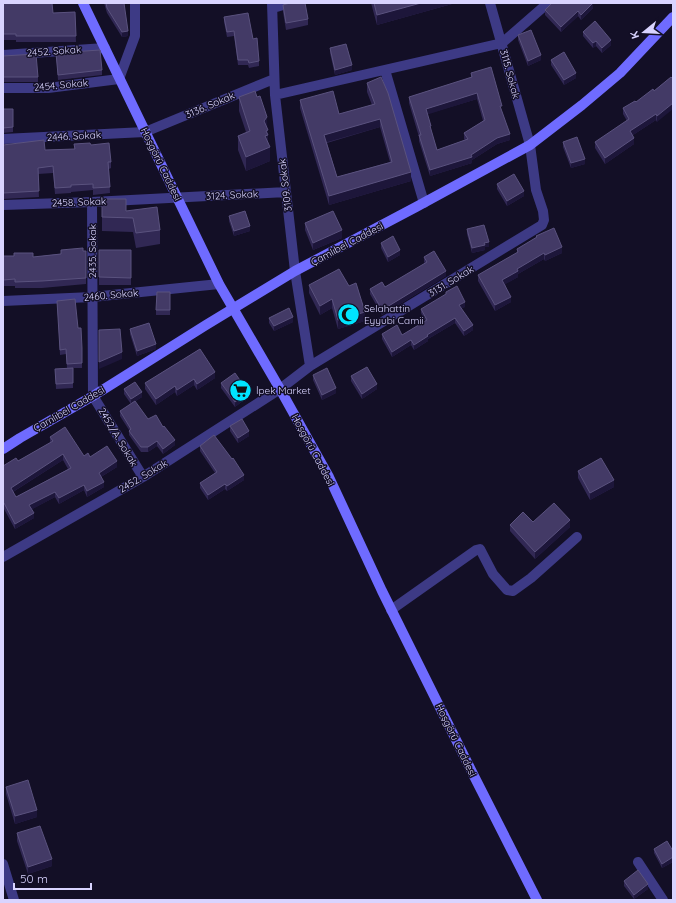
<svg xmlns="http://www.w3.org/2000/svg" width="676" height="903" font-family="Quicksand,sans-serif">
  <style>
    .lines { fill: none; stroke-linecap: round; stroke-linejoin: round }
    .street { stroke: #3d3a85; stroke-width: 10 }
    .secondary { stroke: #6f6bff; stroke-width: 10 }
    .wall { fill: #312854; fill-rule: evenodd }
    .shaded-wall { fill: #1d163a }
    .building { fill: #433a66; stroke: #5a527e; fill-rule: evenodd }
    .labels { text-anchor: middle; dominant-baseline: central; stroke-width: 3; stroke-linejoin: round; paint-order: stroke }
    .street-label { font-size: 10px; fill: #d9d4ff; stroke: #130f26 }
    .poi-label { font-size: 10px; fill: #d9d4ff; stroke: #130f26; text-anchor: start }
  </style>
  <rect width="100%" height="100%" fill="#130f26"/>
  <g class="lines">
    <path class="street" d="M272 3 275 95 295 271 310 366
      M273 8 290 3
      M3 55 105 48
      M385 70 424 203
      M3 88H48L119 79 135 36V3
      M275 95 502 43 548 3
      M3 139 145 132 274 79
      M92 202 93 396 143 477
      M3 205 92 202 286 192
      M3 301 92 297 219 284
      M3 557 143 477 280 389 310 366 542 225 544 220 543 211 536 190 530 145 490 3
      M391 610 476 550 480 549 493 574 507 590 513 591 531 578 577 537
      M638 862 663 900
      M3 864 14 900"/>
    <path class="secondary" d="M83 3 219 284 280 389 329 477 382 591 474 776 537 900
      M3 449 20 438 93 396 206 325 295 271 416 207 530 145 582 105 620 73 673 17"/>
  </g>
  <path class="wall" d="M3 3 53 13 75 12 76 42H16V40H3Z
    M104 3H124L128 36 122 37 107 13Z
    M371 3H452V4L377 25Z
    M283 5 308 19V25L286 30 283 12Z
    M593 8 581 20 578 16 561 32 545 15V10Z
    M224 17 253 39 259 61V66L249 68 248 65H238L234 36 227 37 224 22Z
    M583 32 611 45 602 53 596 46 593 48 583 36Z
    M518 35 541 60 528 66 518 40Z
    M330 48 352 70 335 75 330 53Z
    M56 53 102 70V75L58 80Z
    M3 56 38 77V82H3Z
    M551 60 576 78 564 85 551 65Z
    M471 73 502 112 510 140 497 144 472 160V163L430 176 419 141V137L409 103V97L471 78ZM477 99 483 121 464 133V139L465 140 437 150 431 131 427 114Z
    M671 77 657 122 656 120 633 135 634 144 605 164 595 148V142L627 121 623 114V108L636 102 654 91Z
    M367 83 411 181 329 205 300 108V100L339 114 372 105 367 92ZM380 127 390 162 337 177 327 143Z
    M239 97 267 129 268 141 270 161 246 171 238 150V136L246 132 239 111Z
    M3 109H13V132L3 133Z
    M563 142 585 164 571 168 563 147Z
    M74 144 91 145 111 162V168L109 169 110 193 93 195V190L71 192V193L55 194 53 173 38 174 39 197 3 199V145L45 150 74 149Z
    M497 184 524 196 507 206 497 189Z
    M102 199 126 211 160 230V244L136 248 133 232 102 231Z
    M229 216 250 231 234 236 229 221Z
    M305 223 342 238 313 250 305 230Z
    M467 229 489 247H485V250L472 253 467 234Z
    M536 236 562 253 545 261 544 259 518 274V277L505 284 511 302 495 311 478 281V275L517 253V249L536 238Z
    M381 243 400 255 388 262 381 248Z
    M99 250H131V285H99Z
    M83 251H86V284L42 288H15V286H3V256L33 257Z
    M424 257 446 276 382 315 370 294V289L385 287 425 264 424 262Z
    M309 285 365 321 338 329 332 308 320 315 309 293Z
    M170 292V315H156V310Z
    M446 292 465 307 461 308 473 330 464 336 455 323 428 339V341L414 350 411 345 392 357 382 339V334L402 335 425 321 421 313V309L446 295Z
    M57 301 78 328 82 348V368H73V388L56 389 55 369 67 368 66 354 60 355Z
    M269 318 293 322 274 331 269 323Z
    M130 329 156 349 137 356 130 334Z
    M200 349 215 378 197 390 194 385 177 396 175 392 156 405 145 389V383Z
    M313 375 336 393 322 400 313 380Z
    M351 376 377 389 362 399 351 381Z
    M221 383 248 397 235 407 221 388Z
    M124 389 142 397 131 404 124 394Z
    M120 411 148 419 163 427 175 445 163 454 157 446 148 452H141L129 435V430L120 416Z
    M230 426 249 436 238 443 230 431Z
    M50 437 84 456 90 457 117 467 101 477 104 487 87 497 84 490 59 504 55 497 32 509 34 518 15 529 4 509 3 510V466L18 461 50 443ZM63 460 68 469 16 497 13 492Z
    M200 446 244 480 227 491 225 489 208 500 200 488V483L215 473 200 451Z
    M578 471 614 487 590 500 578 478Z
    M533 522 570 527 535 559 510 531V525Z
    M6 787 37 817 15 824 6 794Z
    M17 833 52 866 28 874 17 841Z
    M654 849 673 851V862L662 868 654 853Z
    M624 881 648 889 634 899 624 886Z"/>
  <path class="shaded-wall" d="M421 3H452V4L377 25V15Z
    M593 3V8L581 20V15Z
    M578 11V16L561 32V27Z
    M128 31V36L122 37V32Z
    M611 40V45L602 53V48Z
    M596 41V46L593 48V43Z
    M541 55V60L528 66V61Z
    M352 65V70L335 75V70Z
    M576 73V78L564 85V80Z
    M477 93V99L426 115V109Z
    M673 103V109L657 122V116Z
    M656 114V120L630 137V131Z
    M267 117 268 148 270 147V161L246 171V157L264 121Z
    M380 119V127L324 143V135Z
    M510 134V140L497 144 472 160V163L430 176V170L471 155 497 138Z
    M634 138V144L605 164V158Z
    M585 159V164L571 168V163Z
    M411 172V181L329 205V196Z
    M524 191V196L507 206V201Z
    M250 226V231L234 236V231Z
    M342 230V238L313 250V243Z
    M489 242V247H485V250L472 253V248L484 243Z
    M562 247V253L545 261V255Z
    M400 250V255L388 262V257Z
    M544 253V259L518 274V277L502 286V280L517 269Z
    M446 271V276L382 315V310Z
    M511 297V302L495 311V305Z
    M332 299V308L320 315V306Z
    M465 302V307L459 310V305Z
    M365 312V321L338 329V320Z
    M293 317V322L274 331V326Z
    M455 318V323L428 339V341L414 350V345L427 335Z
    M473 325V330L464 336V331Z
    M411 340V345L392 357V352Z
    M156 344V349L137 356V351Z
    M122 352V359L99 369V362Z
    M215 372V378L197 390V384Z
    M194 379V385L177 396V390Z
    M377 384V389L362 399V394Z
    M175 386V392L156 405V399Z
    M336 388V393L322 400V395Z
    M142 392V397L131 404V399Z
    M248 392V397L235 407V402Z
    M249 431V436L238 443V438Z
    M175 440V445L163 454V449Z
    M157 441V446L148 452V447Z
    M63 454V460L11 493V488Z
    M117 461V467L99 478V473Z
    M244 475V480L227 491V486Z
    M614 480V487L590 500V493Z
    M104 482V487L87 497V491Z
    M225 484V489L208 500V495Z
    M84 485V490L59 504V498Z
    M55 492V497L29 511V505Z
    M34 513V518L15 529V524Z
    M570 520V527L535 559V552Z
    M37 810V817L15 824V816Z
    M673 857V862L662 868V864Z
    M52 859V866L28 874V867Z
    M648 884V889L634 899V895Z"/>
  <path class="building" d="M3 3H52L53 13 75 12 76 36H16V34H3Z
    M106 3H124L128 31 122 32 107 8Z
    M290 3H305L308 19 286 23 283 5Z
    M374 3H421L377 15Z
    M552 3H593L581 15 578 11 561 27 545 10Z
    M248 13 253 39 257 38 259 61 249 63 248 60H238L234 31 227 32 224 17Z
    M595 21 611 40 602 48 596 41 593 43 583 32Z
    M531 30 541 55 528 61 518 35Z
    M346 44 352 65 335 70 330 48Z
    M100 50 102 70 58 75 56 53Z
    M564 52 576 73 564 80 551 60Z
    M36 54 38 77H3V56Z
    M491 67 502 106H500L510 134 497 138 471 155 472 157 430 170 419 135H421L409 97 472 77 471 73ZM477 93 485 120 464 133 468 139 437 150 430 126H431L426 109Z
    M381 77 388 93 411 172 329 196 300 100 333 91 339 114 375 104 367 83ZM380 119 392 162 337 177 324 135Z
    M671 77 673 79V103L657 116 656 114 630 131 634 138 605 158 595 142 629 119 623 108 635 101 636 102 653 89 654 91Z
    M255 91 257 97 260 96 267 117 264 121 268 130 266 131 268 135 265 136 270 147 246 157 238 136 250 131 239 97Z
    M3 109H13V127L3 128Z
    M577 137 585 159 571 163 563 142Z
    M44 140 45 150 75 149 74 144 90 143 91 145 109 143 111 162H108L110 187 93 188V184L71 185V187L55 188 53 166 38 168 39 191 3 193V145Z
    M514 174 524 191 507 201 497 184Z
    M102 199H126V211L157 207 160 230 136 233 133 218 102 217Z
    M245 211 250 226 234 231 229 216Z
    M333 211 342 230 313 243 305 223Z
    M484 225 489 242 484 243 485 245 472 248 467 229Z
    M554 228 562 247 545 255 544 253 517 269 518 271 502 280 511 297 495 305 478 275 518 252 517 249 537 237 536 236Z
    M393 236 400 250 388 257 381 243Z
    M83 248V251H86V278L42 281 15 282V279L3 280V256H14V253H33V257L61 254V250Z
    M99 250H131V278L99 277Z
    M434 251 446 271 382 310 370 289 382 282 385 287 427 262 424 257Z
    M339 269 349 286 356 283 365 312 338 320 332 299 320 306 309 285Z
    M457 286 465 302 459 305 473 325 464 331 455 318 427 335 428 336 414 345 411 340 392 352 382 334 397 325 402 335 427 320 421 309 446 294V292Z
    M157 292H170V310H156Z
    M75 299 78 328H81L82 348V363L67 364 66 349 60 350 57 301Z
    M289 308 293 317 274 326 269 318Z
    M149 323 156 344 137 351 130 329Z
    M120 329 122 352 99 362V330Z
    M200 349 215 372 197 384 194 379 177 390 175 386 156 399 145 383Z
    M367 367 377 384 362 394 351 376Z
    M73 368V383L56 384 55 369Z
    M327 368 336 388 322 395 313 375Z
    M235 373 248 392 235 402 221 383Z
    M135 382 142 392 131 399 124 389Z
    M135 401 148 419 156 415 163 427 164 426 175 440 163 449 157 441 148 447H141L129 431 131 429 120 411Z
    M242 419 249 431 238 438 230 426Z
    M65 427 84 456 88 453 90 457 107 446 117 461 99 473 104 482 87 491 84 485 59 498 55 492 29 505 34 513 15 524 4 503 3 504V466L16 458 18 461 53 441 50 437ZM63 454 71 468 16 497 11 488Z
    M214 435 232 459 233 458 244 475 227 486 225 484 208 495 200 483 217 472 200 446Z
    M601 458 614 480 590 493 578 471Z
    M554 503 570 520 535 552 510 525 523 512 533 522Z
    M28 780 37 810 15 816 6 787Z
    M40 826 52 859 28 867 17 833Z
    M667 841 673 851V857L662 864 654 849Z
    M638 870 648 884 634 895 624 881Z"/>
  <defs>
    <symbol id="mosque-disc" viewBox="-11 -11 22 22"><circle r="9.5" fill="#00e5ff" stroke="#130f26"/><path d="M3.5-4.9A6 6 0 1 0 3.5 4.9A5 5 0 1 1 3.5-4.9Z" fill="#111"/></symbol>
    <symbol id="supermarket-disc" viewBox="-11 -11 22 22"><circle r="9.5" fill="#00e5ff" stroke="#130f26"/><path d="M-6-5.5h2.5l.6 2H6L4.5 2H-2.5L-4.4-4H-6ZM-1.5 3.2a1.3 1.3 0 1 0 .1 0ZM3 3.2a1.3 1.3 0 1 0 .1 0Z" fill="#111"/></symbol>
  </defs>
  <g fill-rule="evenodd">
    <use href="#mosque-disc" x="336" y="302" width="25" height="25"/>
    <use href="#supermarket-disc" x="228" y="378" width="25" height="25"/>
  </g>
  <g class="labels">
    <g class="street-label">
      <text transform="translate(54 51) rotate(-4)">2452. Sokak</text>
      <text transform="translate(510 74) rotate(75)">3115. Sokak</text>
      <text transform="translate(61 85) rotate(-5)">2454. Sokak</text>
      <text transform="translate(210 105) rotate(-23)">3136. Sokak</text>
      <text transform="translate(74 136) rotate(-3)">2446. Sokak</text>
      <text transform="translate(161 164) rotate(64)">Hoşgörü Caddesi</text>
      <text transform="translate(285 185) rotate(-97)">3109. Sokak</text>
      <text transform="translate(232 195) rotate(-3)">3124. Sokak</text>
      <text transform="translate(79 202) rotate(-2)">2458. Sokak</text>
      <text transform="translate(347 244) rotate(-28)">Çamlıbel Caddesi</text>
      <text transform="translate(92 251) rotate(-90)">2435. Sokak</text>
      <text transform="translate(451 281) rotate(-31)">3131. Sokak</text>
      <text transform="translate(111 295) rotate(-5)">2460. Sokak</text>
      <text transform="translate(69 409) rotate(-30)">Çamlıbel Caddesi</text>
      <text transform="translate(118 437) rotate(59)">2452/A. Sokak</text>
      <text transform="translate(313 450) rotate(62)">Hoşgörü Caddesi</text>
      <text transform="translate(143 476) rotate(-31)">2452. Sokak</text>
      <text transform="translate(456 740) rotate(64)">Hoşgörü Caddesi</text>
    </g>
    <g class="poi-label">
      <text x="364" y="308">Selahattin<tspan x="364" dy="12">Eyyubi Camii</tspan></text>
      <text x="256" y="390">İpek Market</text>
    </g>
  </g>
  <rect width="676" height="903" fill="none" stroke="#d9d4ff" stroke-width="8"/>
  <g transform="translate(644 32) rotate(252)" stroke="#130f26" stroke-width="3" paint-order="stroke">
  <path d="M0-3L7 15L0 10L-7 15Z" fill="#d9d4ff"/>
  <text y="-6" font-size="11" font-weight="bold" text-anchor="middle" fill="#d9d4ff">K</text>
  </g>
  <path d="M14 883v6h77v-6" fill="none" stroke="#d9d4ff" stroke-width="2"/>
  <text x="20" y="883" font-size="12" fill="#d9d4ff" stroke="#130f26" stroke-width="3" paint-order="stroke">50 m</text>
</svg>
